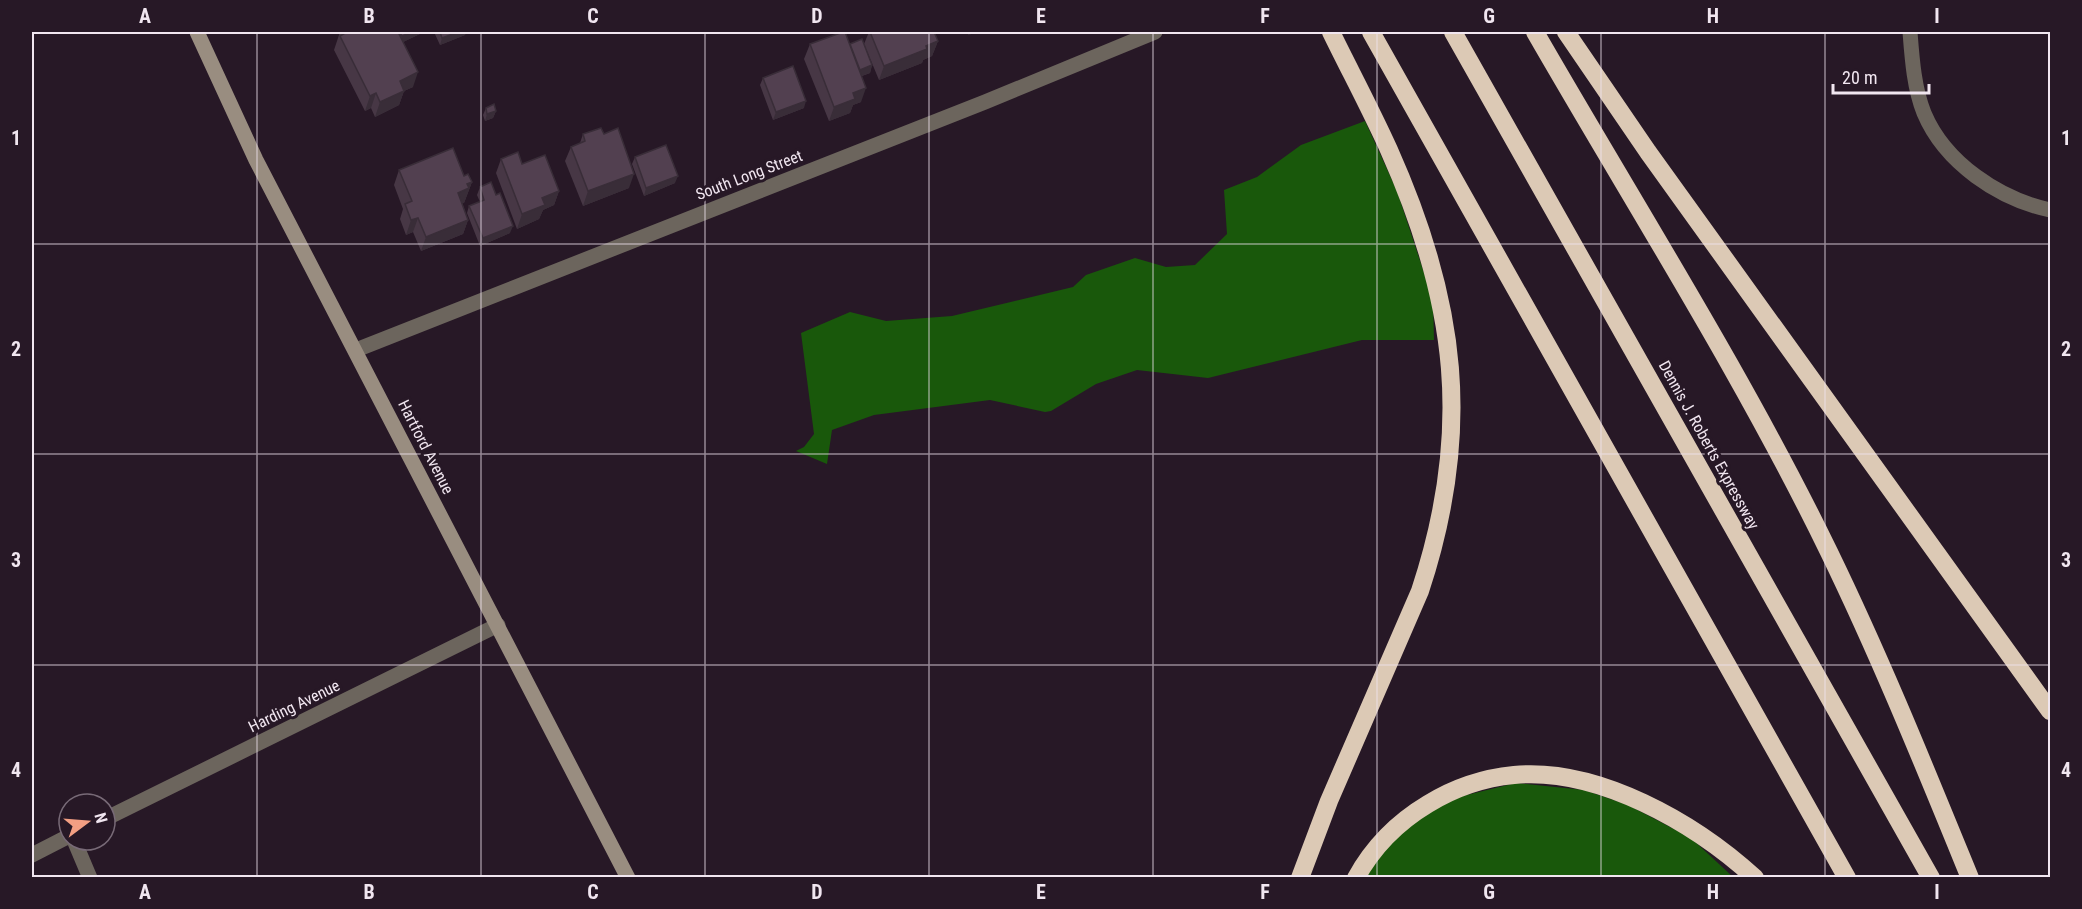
<svg xmlns="http://www.w3.org/2000/svg" width="2082" height="909" font-family="'Roboto Condensed',sans-serif">
  <style>
    .forest { fill: #19580b }
    .lines { fill: none; stroke-linecap: round; stroke-linejoin: round }
    .minor { stroke: #6c655d; stroke-width: 15 }
    .secondary { stroke: #998d80; stroke-width: 15 }
    .motorway { stroke: #dcc9b5; stroke-width: 18 }
    .wall { fill: #473745 }
    .shaded-wall { fill: #392d38 }
    .building { fill: #524050; stroke: #392d38; stroke-width: 1.5 }
    .grid { fill: none; stroke: #f1e6f0; stroke-width: 1.5; stroke-opacity: 0.55 }
    .labels { text-anchor: middle; dominant-baseline: central; stroke-width: 6; stroke-linejoin: round; paint-order: stroke }
    .street-label { font-size: 16px; fill: #f1e6f0; stroke: #271826 }
    .neatline { fill: none; stroke: #f1e6f0; stroke-width: 2 }
    .grid-label { font-size: 20px; text-anchor: middle; font-weight: bold; fill: #f1e6f0 }
  </style>
  <rect width="100%" height="100%" fill="#271826"/>
  <path class="forest" d="M1365 121 1397 191 1433 300 1434 340H1362L1208 378 1137 370 1096 384 1051 411 1045 412 990 400 874 415 832 430 827 464 796 451 804 447 814 434 801 333 850 312 886 321 952 316 1073 287 1086 275 1135 258 1166 267 1195 265 1227 234 1224 190 1257 177 1301 145Z
    M1516 783 1584 790 1628 805 1691 838 1733 877 1351 878 1379 846 1442 801Z"/>
  <g class="lines">
    <path class="minor" d="M1910 32C1912 58 1914 88 1924 113 1945 163 1999 199 2050 210
      M356 350 985 102 1155 32
      M105 819 498 625
      M74 840 90 878
      M32 855 69 836"/>
    <path class="secondary" d="M197 32 256 160 628 878"/>
    <path class="motorway" d="M1371 32 1847 878
      M1453 32 1931 878
      M1535 32C1634 204 1742 373 1829 552 1881 659 1925 768 1970 878
      M1566 32 1648 152 2050 711
      M1300 878 1329 801 1420 591C1473 431 1457 302 1389 150 1371 110 1350 71 1331 32
      M1356 878C1373 847 1398 822 1428 804 1454 788 1483 778 1514 775 1598 767 1695 823 1755 878"/>
  </g>
  <path class="wall" d="M340 32H424L403 42 413 87 404 91 399 105 375 117 371 108 365 111 334 50Z
    M434 32H466L465 35 440 45Z
    M869 32H934L938 41 932 56 923 60 922 63 879 80 864 44Z
    M810 44H850L872 65 870 73 862 76 861 102 853 105 850 113 829 121 804 59Z
    M763 78 804 108 773 120 760 85Z
    M486 108 496 111 493 118 485 121 483 115Z
    M583 134 629 188 583 206 565 161 571 147 580 143Z
    M635 157 675 183 644 196 632 164Z
    M501 159 522 164 559 191 554 205 543 210 539 219 517 229 496 173Z
    M399 170 464 176 472 182 464 203H462L468 220 463 234 421 251 413 232 406 235 400 219 403 209 394 185Z
    M480 187 510 233 480 246 467 213 469 206 480 202 477 195Z"/>
  <path class="shaded-wall" d="M412 32H424L399 44 402 36Z
    M458 32H466L465 35 440 45 442 38Z
    M969 32H978L968 35Z
    M938 41 932 56 923 60 922 63 879 80 884 66Z
    M872 65 870 73 855 78 858 71Z
    M418 72 413 87 404 91 399 105 375 117 380 102 400 81Z
    M866 88 861 102 853 105 850 113 829 121 834 107 853 93Z
    M376 93 371 108 365 111 370 96Z
    M806 101 804 108 773 120 776 112Z
    M496 111 493 118 485 121 487 114Z
    M634 174 629 188 583 206 588 191Z
    M678 176 675 183 644 196 646 188Z
    M472 182 464 203 452 207 458 193 467 184Z
    M559 191 554 205 543 210 539 219 517 229 522 214 542 198Z
    M418 218 413 232 406 235 411 220Z
    M468 220 463 234 421 251 426 237Z
    M513 226 510 233 480 246 483 238Z"/>
  <path class="building" d="M347 32H398L418 72 400 81 404 91 380 102 376 93 370 96 340 36Z
    M399 32H412L402 36Z
    M440 32H458L442 38Z
    M843 32H845L866 88 853 93 855 99 834 107 810 44Z
    M870 32H934L938 41 926 46 927 49 884 66Z
    M862 39 872 65 860 70 850 44Z
    M793 66 806 101 776 112 763 78Z
    M494 104 496 111 487 114 486 108Z
    M601 128 604 134 618 128 634 174 588 191 571 147 585 141 583 134Z
    M666 145 678 176 646 188 635 157Z
    M453 148 464 176 468 174 472 182 467 184 469 188 458 193 468 220 426 237 418 218 411 220 405 204 412 201 399 170Z
    M518 152 522 164 545 155 559 191 542 198 545 205 522 214 501 159Z
    M491 182 496 195 500 193 513 226 483 238 469 206 484 200 480 187Z"/>
  <path class="grid" d="M257 32V878M481 32V878M705 32V878M929 32V878M1153 32V878M1377 32V878M1601 32V878M1825 32V878M32 244H2050M32 454H2050M32 665H2050"/>
  <g class="labels">
    <g class="street-label">
      <text transform="translate(749 175) rotate(-21)">South Long Street</text>
      <text transform="translate(1709 445) rotate(61)">Dennis J. Roberts Expressway</text>
      <text transform="translate(426 447) rotate(63)">Hartford Avenue</text>
      <text transform="translate(294 706) rotate(-26)">Harding Avenue</text>
    </g>
  </g>
  <rect width="2082" height="909" fill="none" stroke="#271826" stroke-width="66"/>
  <g transform="translate(87 822) rotate(74)"><circle r="28" fill="#271826" stroke="#786a77" stroke-width="1.5"/>
  <path d="M0-4.5L10 22L0 15L-10 22Z" fill="#f39f83"/>
  <text y="-9" font-size="16" font-weight="bold" text-anchor="middle" fill="#f1e6f0">N</text>
  </g>
  <path d="M1833 84v9h96v-9" fill="none" stroke="#f1e6f0" stroke-width="3"/>
  <text x="1842" y="84" font-size="18" fill="#f1e6f0" stroke="#271826" stroke-width="4.5" paint-order="stroke">20 m</text>
  <rect x="33" y="33" width="2016" height="843" class="neatline"/>
  <g class="grid-label">
    <text x="145" y="23">A</text>
    <text x="369" y="23">B</text>
    <text x="593" y="23">C</text>
    <text x="817" y="23">D</text>
    <text x="1041" y="23">E</text>
    <text x="1265" y="23">F</text>
    <text x="1489" y="23">G</text>
    <text x="1713" y="23">H</text>
    <text x="1937" y="23">I</text>
    <text x="16" y="145">1</text>
    <text x="2066" y="145">1</text>
    <text x="16" y="356">2</text>
    <text x="2066" y="356">2</text>
    <text x="16" y="567">3</text>
    <text x="2066" y="567">3</text>
    <text x="16" y="777">4</text>
    <text x="2066" y="777">4</text>
    <text x="145" y="899">A</text>
    <text x="369" y="899">B</text>
    <text x="593" y="899">C</text>
    <text x="817" y="899">D</text>
    <text x="1041" y="899">E</text>
    <text x="1265" y="899">F</text>
    <text x="1489" y="899">G</text>
    <text x="1713" y="899">H</text>
    <text x="1937" y="899">I</text>
  </g>
</svg>
